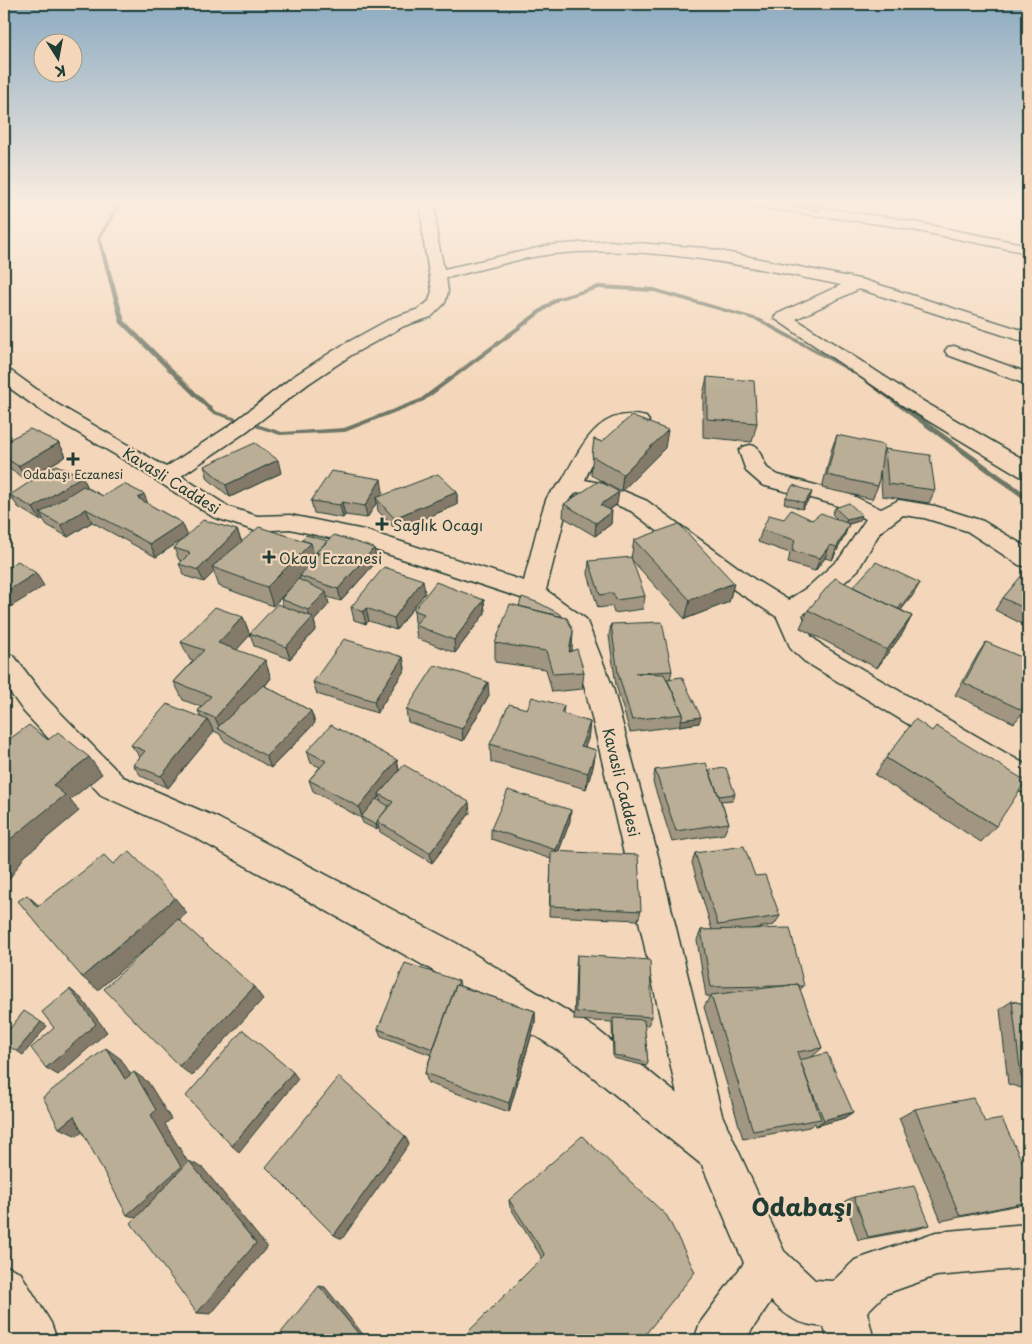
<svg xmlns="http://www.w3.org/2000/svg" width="1032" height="1344" font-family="'Playpen Sans',sans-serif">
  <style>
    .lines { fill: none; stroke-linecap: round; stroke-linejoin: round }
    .stream { fill: #6e7766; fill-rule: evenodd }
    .minor-casing { stroke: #1f3d34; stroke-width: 3 }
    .minor { fill: #f4d7ba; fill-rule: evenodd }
    .wall { fill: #a19682; stroke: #1f3d34; fill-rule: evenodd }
    .shaded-wall { fill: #837a6a; stroke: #1f3d34 }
    .building { fill: #bbae97; stroke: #1f3d34 }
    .poi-dot { fill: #1f3d34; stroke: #f4d7ba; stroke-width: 2 }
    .labels { text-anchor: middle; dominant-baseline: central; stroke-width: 4.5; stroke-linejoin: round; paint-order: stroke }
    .far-poi-label { font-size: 12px; fill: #1f3d34; stroke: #f4d7ba }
    .street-label { font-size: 15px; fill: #1f3d34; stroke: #f4d7ba }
    .poi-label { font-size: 15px; fill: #1f3d34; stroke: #f4d7ba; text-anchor: start }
    .near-district-label { font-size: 24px; font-weight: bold; fill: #1f3d34; stroke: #f4d7ba }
  </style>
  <rect width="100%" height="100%" fill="#f4d7ba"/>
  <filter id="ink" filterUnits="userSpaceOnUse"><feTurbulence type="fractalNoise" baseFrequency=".02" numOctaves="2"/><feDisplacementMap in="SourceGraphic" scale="10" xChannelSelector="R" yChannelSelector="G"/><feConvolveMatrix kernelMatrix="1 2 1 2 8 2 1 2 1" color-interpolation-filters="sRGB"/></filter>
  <g filter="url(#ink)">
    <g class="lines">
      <path class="stream" d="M122 202H126L120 207 101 238 125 321 215 411 282 432 344 428 420 399 555 298 599 285 654 288 761 319 858 372 1028 495V500H1025L854 374 757 321 654 292 599 289 559 300 424 401 345 432 280 435 211 413 120 323 97 238 116 206Z"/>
      <defs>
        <path id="minor" d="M421 202H435L437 237 444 269 551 245 608 241 705 248 864 280 1028 332V343L859 289 796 319 916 397 1028 462V478L1020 476 902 405 774 318 777 314 841 285C746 266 651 244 553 254 517 258 481 270 446 278L448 291 445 303 431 317 404 326 353 354 308 384 243 434 181 476 229 507 257 516 290 515 364 530 524 581C531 554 537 526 546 500 549 491 559 487 563 479 582 446 599 405 646 417L649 421 646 425C639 427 629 426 622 428 603 435 592 463 585 480L609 485 647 501 754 579 788 600 808 587 840 558 866 519 833 504 762 485 746 471 739 451 743 447 750 445 757 447 767 468 778 475 849 494 881 509 899 500 935 506 983 521 1028 548V567L1019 565 967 531 924 518 903 515 880 532 858 570 826 599 802 615 811 636 824 647 1028 766V794L1017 790 804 661 791 649 777 617 736 591 631 511 595 496 577 492 569 500 546 590 586 619 613 688 662 871 722 1115 784 1251 815 1280 833 1281 855 1260 936 1232 1028 1224V1268L936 1276 885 1294 867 1312 874 1340H828L824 1327C798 1324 790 1319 771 1301L745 1340H694L700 1323 744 1263 702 1165 567 1056 430 969 196 838 101 795 24 712 4 684V653L14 656 44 696 123 777 218 818 456 943 595 1028 677 1094 628 871 585 688 566 631 524 599 360 545 290 529 256 531 213 517 131 464 43 412 4 384V369L11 371 57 404 166 467 229 426 294 376 341 346 392 318 419 309 429 301 432 291 423 237Z
          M743 202H777L893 218 1028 245V253L893 226 750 206Z
          M954 346 1028 373V385L948 355 945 351 948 347Z
          M4 1265 20 1272 51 1323 57 1340H8L4 1332Z"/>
      </defs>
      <use href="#minor" class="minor-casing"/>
      <use href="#minor" class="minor"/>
    </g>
    <path class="wall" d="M780 202H824L819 211 779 205Z
      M707 377 757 423 752 442 703 437V395Z
      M837 435 883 454 885 449 935 490 929 503 882 496 880 470 878 486 872 499 822 488 832 448Z
      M594 439 602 442 665 448 621 492 591 475Z
      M4 442 59 443 66 456 26 479 4 466Z
      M204 466 281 473 230 497 208 479Z
      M82 476 88 488 103 496 148 504 182 523 187 535 237 530 242 542 301 540 377 561 341 601 327 597 329 604 314 621 316 629 290 659 254 646 250 633 283 606 281 599 289 590 273 606 219 586 214 572 204 582 185 576 179 564 182 561 179 560 174 548 183 539 156 557 92 522 68 537 47 525 43 519 41 521 18 507 10 495Z
      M383 492 380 497 457 492V505L396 530 378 511 377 502 367 518 345 515 343 518 314 513 311 501Z
      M786 497 810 498 802 509 784 503Z
      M564 504H617L610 510 611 524 595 536 563 517Z
      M835 508 859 521 849 524 844 537 832 560 825 558 815 571 788 563 790 553 758 542 762 530 784 519 838 520 832 514Z
      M634 540 734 583 729 602 685 619 631 559Z
      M589 561 645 596 643 609 614 613 612 606 598 608 588 574Z
      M1028 569V627L995 610 1003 598Z
      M853 587 913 595 901 610 912 616 902 634 877 668 800 628 808 610Z
      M425 593 396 630 369 621 366 624 354 620 351 607Z
      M484 600 485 613 455 653 417 638 415 625 417 623 415 622 414 610Z
      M519 606 572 651 584 672 582 689 552 692 546 669 495 662V643Z
      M243 617 250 635 236 650 271 678 265 686 311 711 315 723 271 768 223 740 220 734 214 731 168 788 141 776 133 765 140 757 131 745 201 717 198 711 201 707 183 700 174 682 193 661 190 660 181 642Z
      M611 624 672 671 670 679 699 723 679 726 630 732 616 685 609 636Z
      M986 642 1024 711 1014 723 955 695 978 654Z
      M403 657 405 669 377 713 317 694 313 682Z
      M489 695 463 741 408 722 406 710Z
      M564 706 563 714 590 722 588 739 585 747 596 750 593 767 586 789 491 762 490 744 527 709Z
      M307 751 397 760 399 770 470 813 432 863 380 832 379 828 377 830 363 823 361 818 313 791 309 780 320 767 311 763ZM379 796 381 802 377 800Z
      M886 758 996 826 981 842 875 775Z
      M655 770H709L735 794 733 800 721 801 729 823 724 834 672 842 653 782Z
      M570 821 559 851 641 911 638 920 549 916 551 859 491 839V829Z
      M695 853 755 876 780 916 774 925 751 929 804 986 800 990 822 1048 812 1057 853 1112 844 1118 816 1126 815 1123 809 1127 743 1139 704 1007 710 996H706L697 940 701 930H712L692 863Z
      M577 955 652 1017 648 1025H644L648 1063 646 1066 613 1058 612 1022 574 1020 576 964Z
      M459 981 460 986 535 1011V1023L509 1112 428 1083 425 1073 431 1055 381 1036 378 1029Z
      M1012 1001 1028 1005V1090L1008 1084 1000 1009Z
      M915 1109 985 1122 1028 1174V1203L941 1221 899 1118Z
      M854 1197 930 1225 918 1229 858 1240 845 1201Z
      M509 1200 667 1216 542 1258 510 1207Z"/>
    <path class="shaded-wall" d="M822 202H824L819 211Z
      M668 430 665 448 621 492 623 474Z
      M59 443 66 456 26 479 18 466Z
      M278 460 281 473 230 497 226 485Z
      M82 476 88 488 40 513 43 519 41 521 33 508Z
      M381 479 383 492 378 500 376 498 377 502 367 518 365 506Z
      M457 492V505L396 530 394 518Z
      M619 492 617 504 599 517 600 505Z
      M812 492 810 498 802 509 804 503Z
      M144 494 149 506 138 498Z
      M342 502 345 515 343 518 340 505Z
      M86 509 92 522 68 537 61 525Z
      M612 511 611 524 595 536 596 523Z
      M862 515 859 521 849 524 844 537 832 560 847 519Z
      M182 523 188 536 156 557 150 544Z
      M237 530 242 543 212 567 214 572 204 582 198 570Z
      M311 543 316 553 318 560 300 576V578L273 606 267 587Z
      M830 545 825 558 815 571 820 558Z
      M374 548 377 561 341 601 338 589Z
      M36 573 44 586 4 611V593Z
      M423 580 425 593 396 630 394 618Z
      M734 583 729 602 685 619 690 600Z
      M920 583 913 595 891 622 897 609Z
      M326 592 329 604 314 621 316 629 290 659 286 647 310 619 308 610Z
      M484 600 485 613 455 653 454 640Z
      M366 608 369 621 366 624 363 612Z
      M912 616 902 634 877 668 887 650Z
      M243 617 250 635 226 662 218 643Z
      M573 631 572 650 568 670 569 652Z
      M403 657 405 669 377 713 374 701Z
      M265 660 271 678 226 733 221 730 215 718Z
      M488 682 489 695 463 741 462 729Z
      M311 711 315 723 271 768 266 756Z
      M701 717 699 723 679 726 681 720Z
      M208 720 214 732 168 788 161 776Z
      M590 722 588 739 579 763 581 746Z
      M596 750 593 767 586 789 588 773Z
      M89 757 102 774 70 800 79 811 24 857 8 881 4 878V847L53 785Z
      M397 760 399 772 379 794V796L362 818 359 807Z
      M469 802 470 813 432 863 430 853Z
      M571 810 570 821 555 861 556 850Z
      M377 823 379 828 377 830 376 825Z
      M27 895 43 909 37 907Z
      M175 898 187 913 98 990 82 977Z
      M254 987 263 999 192 1076 179 1066Z
      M70 989 81 998 107 1032 58 1075 46 1068Z
      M535 1011V1023L509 1112V1103Z
      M41 1022 47 1026 23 1055 17 1051Z
      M106 1048 121 1059 140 1089 125 1079Z
      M134 1072 148 1082 171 1119 165 1124 195 1174 143 1220 127 1215 151 1115Z
      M293 1072 298 1079 239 1152 232 1146Z
      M853 1112 844 1118 816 1126 824 1120Z
      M74 1116 92 1125 77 1136 59 1128Z
      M405 1136 409 1144 342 1239 334 1235Z
      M189 1161 203 1168 267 1247 211 1314 197 1313Z
      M319 1286 325 1287 366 1338 365 1340H360Z"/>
    <path class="building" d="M707 377 754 381 757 423 707 419Z
      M631 416 668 430 623 474 592 456 594 439 602 442Z
      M30 429 59 443 18 466 4 457V442Z
      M837 435 884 445 878 486 827 475Z
      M255 443 278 460 226 485 204 466Z
      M885 449 930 455 935 490 888 484Z
      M56 465 82 476 33 508 10 495Z
      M331 471 381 479 365 506 342 502 340 505 311 501Z
      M438 474 457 492 394 518 376 498Z
      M599 481 619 492 600 505 612 511 596 523 564 504Z
      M124 484 144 494 138 498 182 523 150 544 86 509 61 525 40 513 83 486 103 496Z
      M793 485 812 492 804 503 786 497Z
      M849 503 862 515 847 519 835 508Z
      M791 510 812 520 821 513 849 524 837 547 830 545 820 558 792 551 795 540 762 530 769 515 784 519Z
      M203 520 237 530 198 570 179 564 190 553 174 548Z
      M679 524 734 583 690 600 634 540Z
      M259 527 311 543 267 587 212 567Z
      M306 535 328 541 316 552V553L314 555 311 543 301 540Z
      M334 535 374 548 338 589 300 576 319 553 316 552Z
      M631 557 645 596 616 600 613 593 600 595 589 561Z
      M18 561 36 573 4 593V566L6 568Z
      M876 562 920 583 898 609 853 587Z
      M384 567 423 580 394 618 366 608 363 612 351 607Z
      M1027 569H1028V610L1003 598Z
      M835 578 912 616 887 650 808 610Z
      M298 579 326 592 308 610 281 599Z
      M436 582 484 600 454 640 415 625 424 614 414 610Z
      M522 597 539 603 558 613 563 617 519 606Z
      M277 604 313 617 286 647 250 633Z
      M510 604 567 618 573 631 569 652 577 649 584 672 553 674 546 651 495 643Z
      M215 607 243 617 218 643 265 660 215 718 198 711 211 696 174 682 204 650 181 642Z
      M662 622 672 671 635 673 664 674 683 714 632 720 618 673 611 624Z
      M344 639 403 657 374 701 313 682Z
      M986 642 1028 660V702L1024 711 964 683Z
      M435 665 488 682 462 729 406 710Z
      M682 677 701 717 681 720 683 714 667 679Z
      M263 685 311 711 266 756 217 728Z
      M532 697 564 706 561 713 590 722 581 746 596 750 588 773 490 744 509 704 527 709Z
      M167 704 208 720 161 776 133 765 145 751 131 745Z
      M915 719 932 731 936 726 1026 781 996 826 886 758Z
      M29 725 48 740 58 732 89 757 53 785 65 795 8 841 4 847V743Z
      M331 725 397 760 359 807 309 780 326 761 307 751Z
      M706 763 729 823 676 831 655 770Z
      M404 765 469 802 430 853 377 821 393 802 379 794Z
      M726 768 735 794 719 796 709 770Z
      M508 790 571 810 556 850 491 829Z
      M376 799 389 806 377 821V823L376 825 361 817Z
      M744 846 755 876 765 875 780 916 718 925 695 853Z
      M129 851 175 898 82 977 18 901 27 895 37 907 104 855 113 864Z
      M551 851 638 855 641 911 550 906Z
      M178 919 254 987 179 1066 104 989Z
      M790 928 804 986H799L798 984 783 986 711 987 701 930Z
      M577 955 650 960 652 1017 576 1012Z
      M405 963 459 981 457 985H456L433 1049 378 1029Z
      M798 984 822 1048 797 1052 821 1119 753 1131 711 995Z
      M456 985 535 1011 509 1103 425 1073Z
      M70 989 96 1024 46 1068 31 1048 54 1028 42 1012Z
      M1012 1001 1028 1005V1079L1021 1077Z
      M24 1011 41 1022 17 1051 4 1044V1036Z
      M613 1018 644 1020 648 1063 614 1055Z
      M243 1030 293 1072 232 1146 186 1096Z
      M106 1048 125 1079 134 1072 156 1110 151 1115 181 1167 127 1215 74 1116 59 1128 43 1097Z
      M827 1053 853 1112 824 1120 808 1082 800 1060Z
      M339 1077 405 1136 334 1235 266 1167Z
      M973 1098 985 1122 1002 1119 1028 1174V1202L960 1216 915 1109Z
      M582 1136 667 1216 695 1272 641 1340H460L545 1255 509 1200Z
      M189 1161 256 1243 197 1313 131 1223Z
      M914 1186 930 1225 868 1237 854 1197Z
      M319 1286 362 1338 360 1340H275Z"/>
  </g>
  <linearGradient id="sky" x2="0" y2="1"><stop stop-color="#8cabc1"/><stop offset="0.52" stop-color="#faede0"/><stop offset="1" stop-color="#faede0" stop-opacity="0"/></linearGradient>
  <rect width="1032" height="390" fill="url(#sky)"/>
  <g class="poi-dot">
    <path d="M70.5 451.5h5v5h5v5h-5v5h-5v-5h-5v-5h5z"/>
    <path d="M379.5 516.5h5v5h5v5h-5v5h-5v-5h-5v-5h5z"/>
    <path d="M266.5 549.5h5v5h5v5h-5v5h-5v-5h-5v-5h5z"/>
  </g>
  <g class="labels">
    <g class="far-poi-label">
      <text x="73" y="474">Odabaşı Eczanesi</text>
    </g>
    <g class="street-label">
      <text transform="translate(172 480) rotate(32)">Kavasli Caddesi</text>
      <text transform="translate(622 782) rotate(76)">Kavasli Caddesi</text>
    </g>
    <g class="poi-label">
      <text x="393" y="524">Saglık Ocagı</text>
      <text x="279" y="557">Okay Eczanesi</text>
    </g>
    <g class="near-district-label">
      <text x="802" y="1206">Odabaşı</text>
    </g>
  </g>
  <rect width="1032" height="1344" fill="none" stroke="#f4d7ba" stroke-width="20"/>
  <rect x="10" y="10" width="1012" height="1324" fill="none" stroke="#1f3d34" stroke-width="2" filter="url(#ink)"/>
  <g transform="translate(58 58) rotate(169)"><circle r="24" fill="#f4d7ba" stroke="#9f9984"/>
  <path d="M0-4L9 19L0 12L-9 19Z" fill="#1f3d34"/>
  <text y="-8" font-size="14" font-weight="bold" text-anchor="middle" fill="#1f3d34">K</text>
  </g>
</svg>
